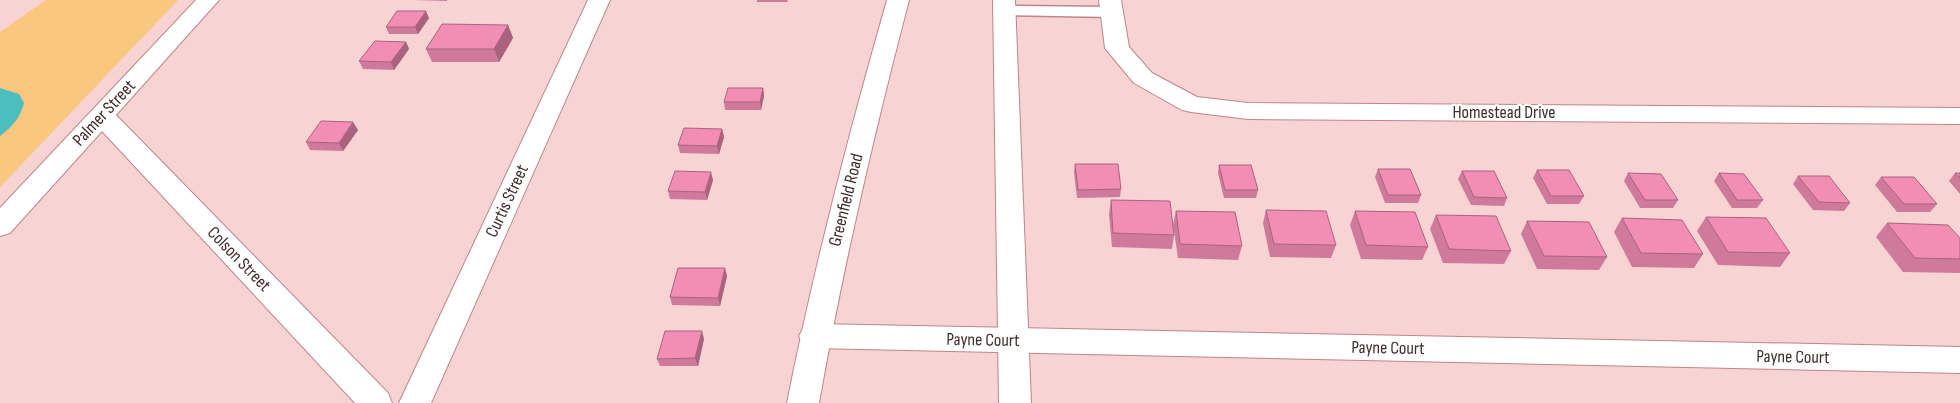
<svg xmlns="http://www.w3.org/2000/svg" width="1960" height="403" font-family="'Sofia Sans Condensed',sans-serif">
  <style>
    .green { fill: #f9c77d }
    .water { fill: #4cbebf }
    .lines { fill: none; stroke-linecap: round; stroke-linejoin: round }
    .lane-casing { stroke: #bd8688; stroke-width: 3 }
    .street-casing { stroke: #bd8688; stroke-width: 2 }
    .secondary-casing { stroke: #bd8688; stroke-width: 2 }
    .lane { fill: #fff; fill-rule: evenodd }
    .street { fill: #fff; fill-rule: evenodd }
    .secondary { fill: #fff; fill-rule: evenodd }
    .wall { fill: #d07a9b }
    .shaded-wall { fill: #a9637e }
    .building { fill: #f28eb4; stroke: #a9637e }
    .labels { text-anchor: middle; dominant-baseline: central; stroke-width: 4.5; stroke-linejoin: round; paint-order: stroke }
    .street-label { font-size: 18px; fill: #422b2c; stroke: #fefefe }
  </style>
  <rect width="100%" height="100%" fill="#f7d3d4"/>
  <path class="green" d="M46 0H178L0 187V32Z"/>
  <path class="water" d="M0 88 19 94 24 103C20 118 13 126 0 136Z"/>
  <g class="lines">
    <defs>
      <path id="lane" d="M1005 6 1112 7 1118 8 1121 12 1118 16 1112 17 999 15 996 11 999 7Z"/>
      <path id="street" d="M196 0H219L116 115 388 393 392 403H355L102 131 10 233 0 236V208Z
        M588 0H610L431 403H399Z
        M1099 0H1121L1129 47 1152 73 1197 97 1248 103 1960 108V124L1248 119 1191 112 1182 110 1134 83 1109 53 1105 48Z
        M815 324 1960 347V373L815 348 804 345 799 336 804 327Z"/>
      <path id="secondary" d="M887 0H909C874 133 843 267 819 403H787C814 267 849 133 887 0Z
        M993 0H1015L1031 403H999Z"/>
    </defs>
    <use href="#lane" class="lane-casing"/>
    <use href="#street" class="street-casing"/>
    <use href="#secondary" class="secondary-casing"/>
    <use href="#lane" class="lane"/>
    <use href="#street" class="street"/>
    <use href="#secondary" class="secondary"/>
  </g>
  <path class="wall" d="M414 0H447V1Z
    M757 0H788L787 2H757Z
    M429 18 418 34H389L386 27Z
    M508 25 513 38 499 62H432L426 49Z
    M406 42 409 49 394 70 363 69 359 61Z
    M763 88 764 96 761 110H725L724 102Z
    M722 129 724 137 719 154 680 153 678 145Z
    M358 130 343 151 310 150 306 142Z
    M1075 164 1121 189 1120 197 1077 198 1074 172Z
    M1219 165 1258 190 1256 198H1224L1218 173Z
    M1378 169 1421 195 1418 203H1385L1375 177Z
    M1537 170 1584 196 1579 204H1547L1533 178Z
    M1462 171 1507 198 1504 206 1471 205 1458 179Z
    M1628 173 1678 200 1673 208H1640L1624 181Z
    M1719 173 1763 200 1757 208H1732L1714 181Z
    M1955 173H1960V194L1949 181Z
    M1798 176 1850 203 1844 211 1813 210 1793 184Z
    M1881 177 1937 204 1930 212H1897L1875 185Z
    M713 180 707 200 670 199 668 191Z
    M1111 200 1174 235 1172 249 1112 247 1109 214Z
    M1266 210 1336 245 1331 258 1270 257 1263 223Z
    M1176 211 1242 246 1238 260 1178 258 1173 224Z
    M1355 211 1428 247 1422 260 1361 259 1350 225Z
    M1436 215 1511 251 1504 264 1443 263 1430 229Z
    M1706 217 1790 253 1780 267 1718 265 1697 231Z
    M1622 218 1703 254 1694 268 1632 267 1614 232Z
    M1527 221 1607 257 1599 270 1537 269 1521 234Z
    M1887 223 1960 238V273L1903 272 1876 237Z
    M727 276 720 306 672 305 670 297Z
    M704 339 698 366H660L657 359Z"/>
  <path class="shaded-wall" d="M426 11 429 18 418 34 415 27Z
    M508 25 513 38 499 62 494 49Z
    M406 42 409 49 394 70 391 62Z
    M763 88 764 96 761 110 760 102Z
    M353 122 358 130 343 151 339 143Z
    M722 129 724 137 719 154 717 146Z
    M711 172 713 180 707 200 705 192Z
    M725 268 727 276 720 306 718 298Z
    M702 331 704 339 698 366 695 358Z"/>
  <path class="building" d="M397 11H426L415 27H386Z
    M442 24 508 25 494 49H426Z
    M375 41 406 42 391 62 359 61Z
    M728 88H763L760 102H724Z
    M321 121 353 122 339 143 306 142Z
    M684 128 722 129 717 146 678 145Z
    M1075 164H1118L1121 189 1078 190Z
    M1219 165H1251L1258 190H1225Z
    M1378 169H1410L1421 195H1388Z
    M1537 170H1569L1584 196H1551Z
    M675 171 711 172 705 192 668 191Z
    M1462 171H1494L1507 198 1474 197Z
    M1628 173 1661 174 1678 200H1645Z
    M1719 173 1744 174 1763 200H1737Z
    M1955 173H1960V178Z
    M1798 176H1829L1850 203 1819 202Z
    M1881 177H1914L1937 204H1904Z
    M1111 200 1170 201 1174 235 1113 233Z
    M1266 210 1326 211 1336 245 1274 244Z
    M1176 211 1235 212 1242 246 1180 244Z
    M1355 211 1415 212 1428 247 1366 245Z
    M1436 215 1496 216 1511 251 1449 249Z
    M1706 217 1766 218 1790 253 1728 252Z
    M1622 218 1682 220 1703 254 1641 253Z
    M1527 221 1589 222 1607 257 1544 256Z
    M1887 223 1948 225 1960 238V259L1915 258Z
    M678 268H725L718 298 670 297Z
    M665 331H702L695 358 657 359Z"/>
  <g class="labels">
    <g class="street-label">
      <text x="1504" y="112">Homestead Drive</text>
      <text transform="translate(104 113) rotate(-47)">Palmer Street</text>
      <text transform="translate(846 200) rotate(-76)">Greenfield Road</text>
      <text transform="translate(507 201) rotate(-65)">Curtis Street</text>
      <text transform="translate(239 259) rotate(46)">Colson Street</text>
      <text transform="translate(983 340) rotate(1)">Payne Court</text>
      <text transform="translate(1388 348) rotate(1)">Payne Court</text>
      <text transform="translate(1793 357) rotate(1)">Payne Court</text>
    </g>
  </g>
</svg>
